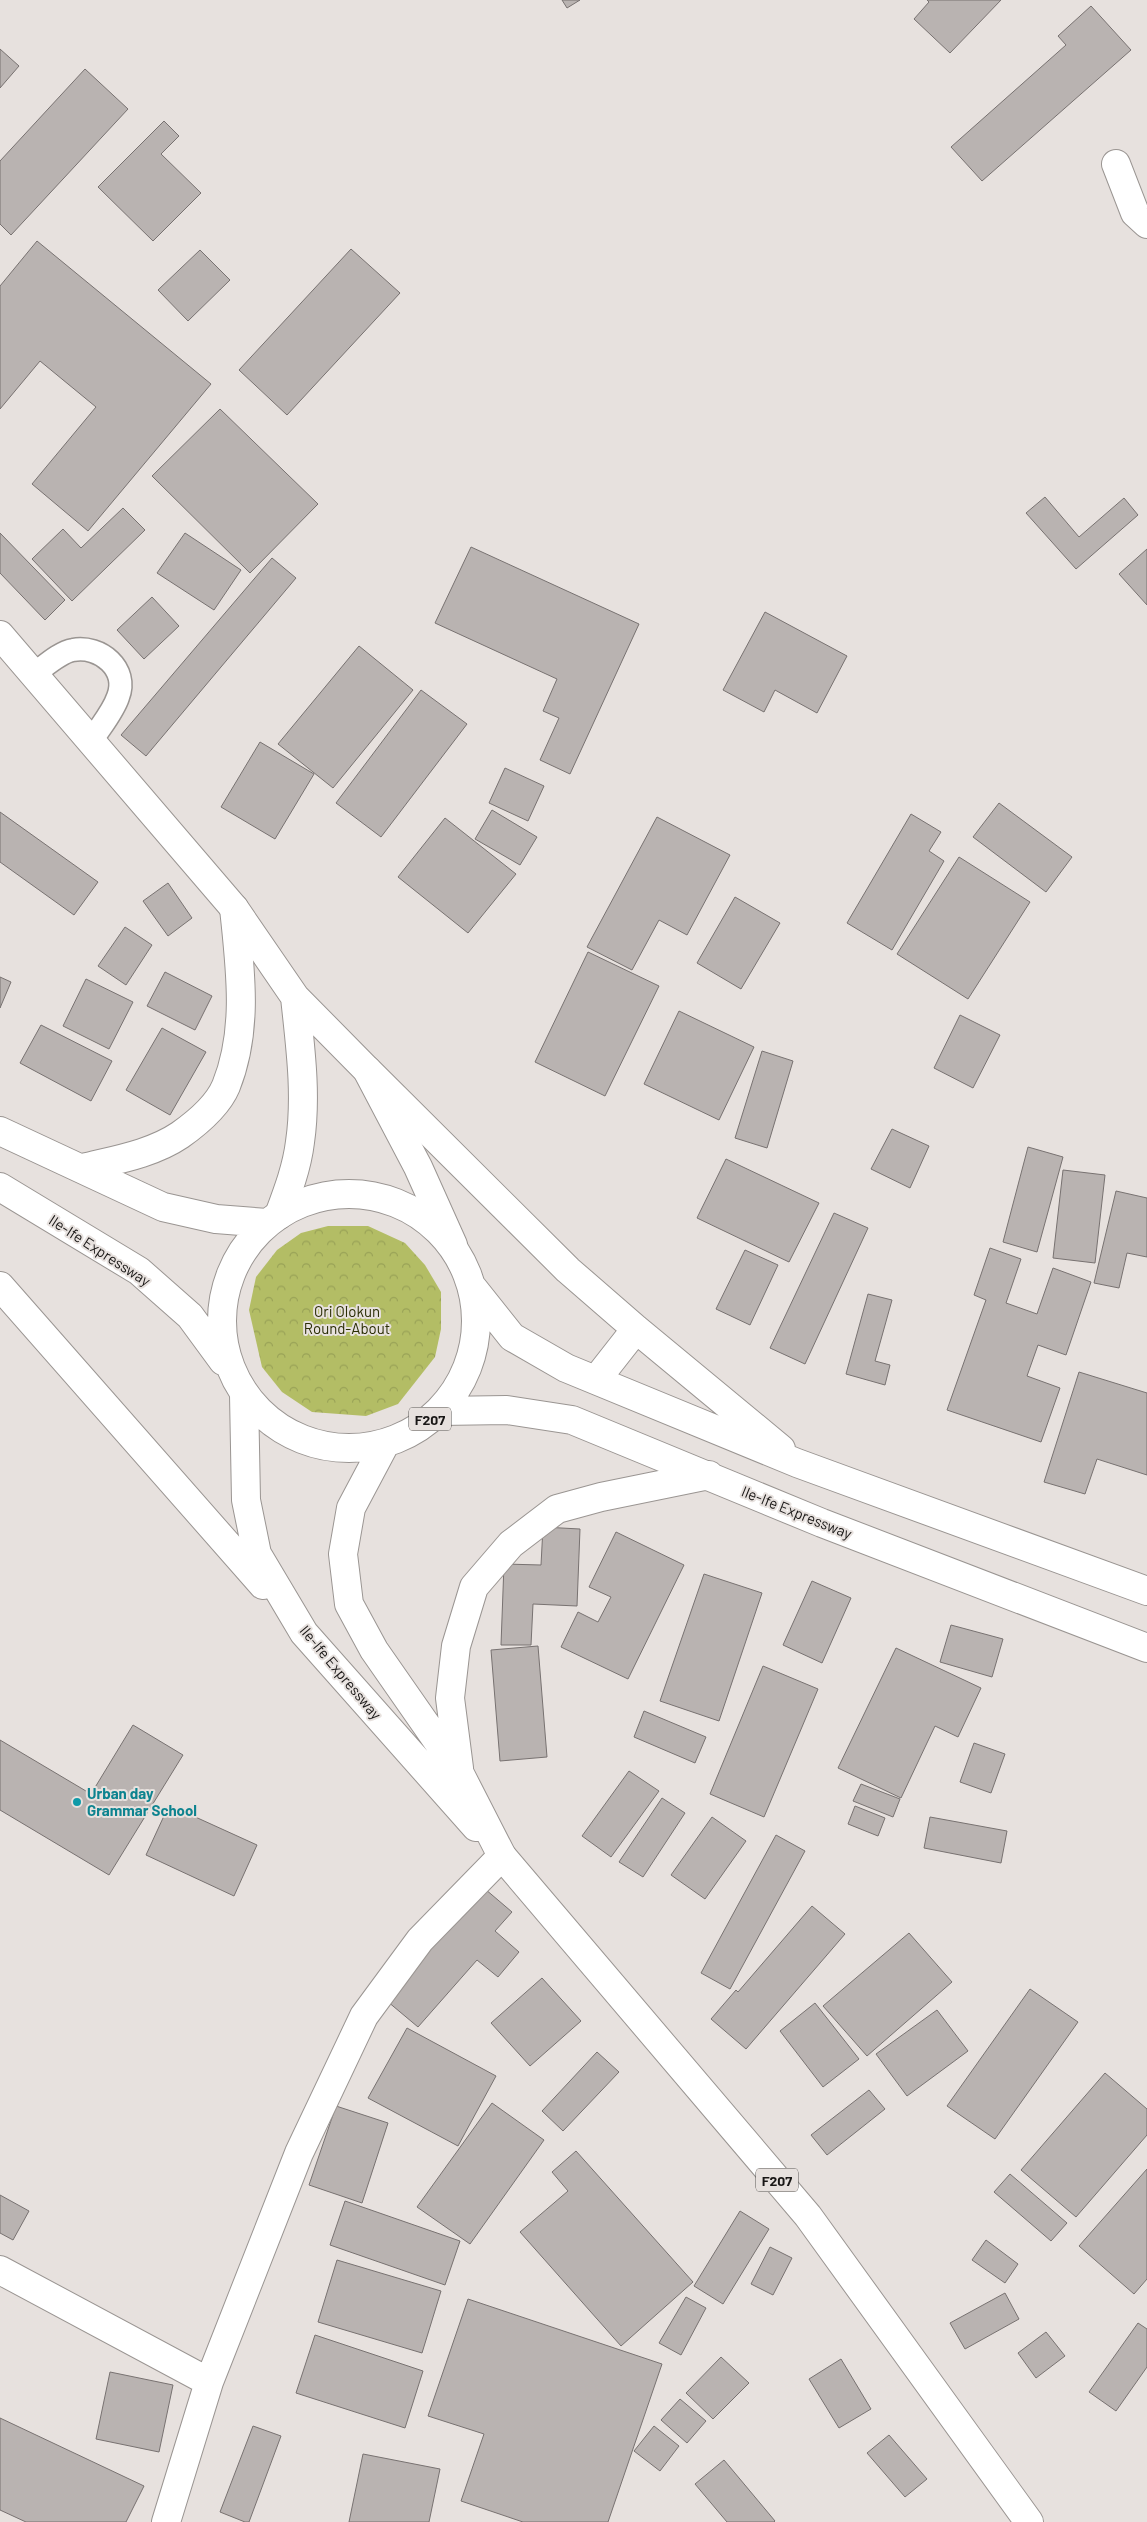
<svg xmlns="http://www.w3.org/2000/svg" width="1147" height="2522" font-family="Barlow,sans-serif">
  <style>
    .forest { fill: url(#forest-crowns) }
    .building { fill: #b9b3b1; stroke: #787271 }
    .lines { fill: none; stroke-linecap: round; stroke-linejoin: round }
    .lane-casing { stroke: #9a9592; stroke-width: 25 }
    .street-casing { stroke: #9a9592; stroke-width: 30 }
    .secondary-casing { stroke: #9a9592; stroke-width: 30 }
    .primary-casing { stroke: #9a9592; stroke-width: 30 }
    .lane { stroke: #fff; stroke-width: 22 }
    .street { stroke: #fff; stroke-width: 28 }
    .secondary { stroke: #fff; stroke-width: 28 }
    .primary { stroke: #fff; stroke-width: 28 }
    .culture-dot { fill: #0f9aa8; stroke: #e7e1de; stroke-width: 2 }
    .labels { text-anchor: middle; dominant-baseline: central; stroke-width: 4; stroke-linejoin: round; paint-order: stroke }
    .shield { fill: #e7e1de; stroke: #575452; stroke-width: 1 }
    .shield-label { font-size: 14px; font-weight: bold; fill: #191716 }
    .street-label { font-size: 15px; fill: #191716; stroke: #e7e1de }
    .park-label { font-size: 15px; fill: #2b2e05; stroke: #e7e1de }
    .culture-label { font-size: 15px; font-weight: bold; fill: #0d838f; stroke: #e7e1de; text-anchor: start }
  </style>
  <defs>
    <pattern id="forest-crowns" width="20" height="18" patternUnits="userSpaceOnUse" patternTransform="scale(1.25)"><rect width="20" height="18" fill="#b3bd65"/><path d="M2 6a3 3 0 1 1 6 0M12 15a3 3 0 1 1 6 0" fill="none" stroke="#99a257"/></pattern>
  </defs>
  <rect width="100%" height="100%" fill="#e7e1de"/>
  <path class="forest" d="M328 1226H368L405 1243 425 1265 441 1292V1329L435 1357 398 1404 366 1416 312 1412 282 1392 262 1367 249 1310 256 1277 277 1250 301 1233Z"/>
  <path class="building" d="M562 0H580L567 8Z
    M927 0H1001L950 53 914 19 929 2Z
    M1091 6 1131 50 982 181 951 147 1066 45 1058 36Z
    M0 49 19 66 0 88Z
    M85 69 128 109 11 235 0 224V161Z
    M164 121 179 136 161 154 201 193 153 241 98 187Z
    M37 241 211 384 88 531 32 484 96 407 40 361 0 409V286Z
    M351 249 400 293 287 415 239 370Z
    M200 250 230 280 188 321 158 290Z
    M220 409 318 504 250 573 152 476Z
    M1045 497 1079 537 1124 498 1138 515 1076 569 1026 513Z
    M123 508 145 530 72 601 32 559 63 529 81 548Z
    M0 533 65 600 45 620 0 573Z
    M185 533 241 570 214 610 157 573Z
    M471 547 639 624 570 774 540 760 559 718 543 711 557 679 435 623Z
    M1147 549V605L1119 574Z
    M272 558 296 578 146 756 121 735Z
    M152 597 179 626 144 659 117 630Z
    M765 612 847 656 817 713 775 690 764 712 723 690Z
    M359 646 413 690 333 788 278 744Z
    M421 690 467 724 381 837 336 803Z
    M260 742 314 774 275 839 221 807Z
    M505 768 544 786 528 821 489 803Z
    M999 803 1072 857 1046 892 973 837Z
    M492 810 537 837 520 865 475 839Z
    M0 812 98 882 74 915 0 862Z
    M911 814 941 832 929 851 944 861 892 950 847 923Z
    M657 817 730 855 687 935 659 920 632 970 587 947Z
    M445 818 516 874 468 933 398 877Z
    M959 857 1030 902 968 999 897 954Z
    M168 883 192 918 168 936 143 901Z
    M735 897 780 923 741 989 697 963Z
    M125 927 152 945 126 985 98 966Z
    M588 952 659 986 605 1096 535 1062Z
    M165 972 212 996 195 1030 147 1006Z
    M0 977 11 982 0 1008Z
    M86 979 133 1002 109 1049 63 1026Z
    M679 1011 754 1047 719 1120 644 1084Z
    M960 1015 1000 1035 973 1088 934 1068Z
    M41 1025 112 1061 91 1101 20 1063Z
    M162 1028 206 1052 170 1115 126 1090Z
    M762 1051 793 1061 767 1148 735 1138Z
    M892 1129 929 1146 910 1188 871 1169Z
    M1028 1147 1063 1157 1037 1252 1003 1242Z
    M726 1159 819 1203 789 1262 697 1218Z
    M1063 1170 1105 1175 1095 1263 1053 1258Z
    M1116 1191 1147 1198V1257L1127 1253 1119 1288 1094 1283Z
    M834 1213 868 1228 805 1364 770 1348Z
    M990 1248 1021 1259 1006 1303 1037 1314 1053 1268 1091 1282 1066 1355 1038 1345 1027 1376 1060 1388 1041 1442 947 1410 986 1300 974 1295Z
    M745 1250 778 1265 750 1325 716 1309Z
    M868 1294 892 1300 875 1361 890 1365 885 1385 846 1374Z
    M1079 1372 1147 1393V1475L1097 1459 1085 1494 1044 1482Z
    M543 1527 580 1529 577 1606 533 1604 531 1645H501L504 1564 541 1565Z
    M616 1532 684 1565 628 1679 561 1647 578 1612 598 1622 611 1597 589 1587Z
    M704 1574 762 1593 719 1721 660 1701Z
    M812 1581 851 1598 822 1663 783 1645Z
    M951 1625 1003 1639 992 1677 940 1662Z
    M538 1646 547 1757 500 1761 491 1650Z
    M896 1648 981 1688 958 1737 935 1726 901 1798 838 1768Z
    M763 1666 818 1689 764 1817 710 1794Z
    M644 1711 706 1737 695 1763 634 1737Z
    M133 1725 183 1755 109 1875 0 1810V1740L91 1794Z
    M974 1743 1005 1754 991 1793 960 1782Z
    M629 1771 659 1791 611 1857 582 1836Z
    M861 1784 900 1799 893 1817 853 1801Z
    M662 1798 685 1813 643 1877 619 1862Z
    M169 1805 257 1845 234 1896 146 1855Z
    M855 1806 885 1818 878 1836 848 1824Z
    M712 1817 746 1841 705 1899 671 1875Z
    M930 1817 1007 1831 1001 1863 924 1848Z
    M776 1835 805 1851 730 1989 701 1973Z
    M478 1883 512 1912 495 1931 519 1952 498 1977 477 1960 418 2027 381 1996Z
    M812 1906 845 1934 746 2049 711 2019 736 1990 738 1992Z
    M909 1933 952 1982 867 2056 823 2006Z
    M542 1978 581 2021 530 2066 491 2023Z
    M1030 1989 1078 2022 995 2139 947 2106Z
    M815 2003 859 2059 823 2087 780 2031Z
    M937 2010 968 2051 907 2096 876 2054Z
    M407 2028 496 2076 458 2146 368 2098Z
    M597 2052 619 2072 563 2131 542 2111Z
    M1105 2073 1147 2109V2135L1076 2217 1021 2170Z
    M869 2090 885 2109 827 2155 811 2135Z
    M492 2103 544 2140 470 2244 417 2207Z
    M336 2106 388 2123 362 2203 309 2185Z
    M576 2151 693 2282 621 2346 520 2232 568 2191 552 2172Z
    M1147 2169V2279L1134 2294 1079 2246Z
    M1010 2174 1067 2223 1051 2241 994 2192Z
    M0 2195 29 2211 13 2240 0 2233Z
    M345 2201 460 2241 445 2285 330 2245Z
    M740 2211 769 2229 723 2304 694 2286Z
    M986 2240 1018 2264 1005 2283 972 2260Z
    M770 2247 792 2258 773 2295 751 2284Z
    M337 2260 441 2291 422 2353 318 2322Z
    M1005 2293 1019 2319 965 2349 950 2323Z
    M686 2297 706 2308 681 2355 659 2343Z
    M468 2299 662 2364 608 2522H523L461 2501 484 2434 428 2416Z
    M1138 2323 1147 2329V2367L1116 2411 1089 2392Z
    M1046 2332 1065 2356 1036 2378 1018 2353Z
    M315 2335 423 2371 405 2428 296 2393Z
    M721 2357 749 2383 713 2419 686 2393Z
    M841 2359 871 2409 839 2428 809 2379Z
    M110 2372 173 2385 159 2452 96 2439Z
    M680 2399 706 2421 687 2443 661 2420Z
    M0 2418 144 2486 126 2522H26L0 2510Z
    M253 2426 281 2436 249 2522H245L220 2512Z
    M654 2426 679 2446 660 2471 634 2451Z
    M889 2435 927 2479 905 2497 867 2453Z
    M363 2454 440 2469 429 2522H349Z
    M724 2460 775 2521 774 2522H727L695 2484Z"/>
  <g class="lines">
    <defs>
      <path id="lane" d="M34 674C44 667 60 652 73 650 100 645 129 669 118 697 113 712 100 727 92 740"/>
      <path id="street" d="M1116 164 1135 213 1147 224
        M0 2270 209 2382
        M166 2522 209 2382 299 2153 364 2016 420 1940 502 1856"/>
      <path id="secondary" d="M0 635 234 908 295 997 367 1070 418 1167 453 1245
        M279 1215C288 1191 297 1167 300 1142 307 1094 300 1045 295 997"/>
      <path id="primary" d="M367 1070 568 1270 636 1329 781 1449
        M0 1131 163 1207 216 1219 267 1223
        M83 1168C115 1160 152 1154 180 1135 197 1123 218 1105 226 1086 249 1029 240 967 234 908
        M0 1187 139 1271 190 1316 223 1361
        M222 1321a127 127 0 1 1 254 0a127 127 0 1 1-254 0Z
        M0 1286 263 1585
        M473 1288 512 1337 566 1368 797 1463 1147 1591
        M596 1380 636 1329
        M244 1395 246 1500 257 1554 304 1633 476 1827
        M440 1411 507 1410 572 1420 822 1523 1147 1648
        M385 1444 351 1508 343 1554 349 1604 374 1650 459 1772 502 1856 808 2216 1029 2522
        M459 1768 450 1698 456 1646 474 1587 511 1544 557 1509 601 1497 709 1475"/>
    </defs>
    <use href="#lane" class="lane-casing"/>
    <use href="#street" class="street-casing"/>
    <use href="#secondary" class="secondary-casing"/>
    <use href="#primary" class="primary-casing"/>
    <use href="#lane" class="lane"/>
    <use href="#street" class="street"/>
    <use href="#secondary" class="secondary"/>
    <use href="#primary" class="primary"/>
  </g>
  <circle class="culture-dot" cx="77" cy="1802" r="5"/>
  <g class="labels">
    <g class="shield">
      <rect x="409" y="1407.5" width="42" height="23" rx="4"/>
      <rect x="756" y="2168.5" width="42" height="23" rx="4"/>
    </g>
    <g class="shield-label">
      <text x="430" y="1419">F207</text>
      <text x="777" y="2180">F207</text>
    </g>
    <g class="street-label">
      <text transform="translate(100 1250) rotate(33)">Ile-Ife Expressway</text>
      <text transform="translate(797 1512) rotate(22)">Ile-Ife Expressway</text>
      <text transform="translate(341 1672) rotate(50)">Ile-Ife Expressway</text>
    </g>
    <g class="park-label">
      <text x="347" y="1311">Ori Olokun<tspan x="347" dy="17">Round-About</tspan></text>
    </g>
    <g class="culture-label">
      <text x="87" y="1793">Urban day<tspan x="87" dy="17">Grammar School</tspan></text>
    </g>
  </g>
</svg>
